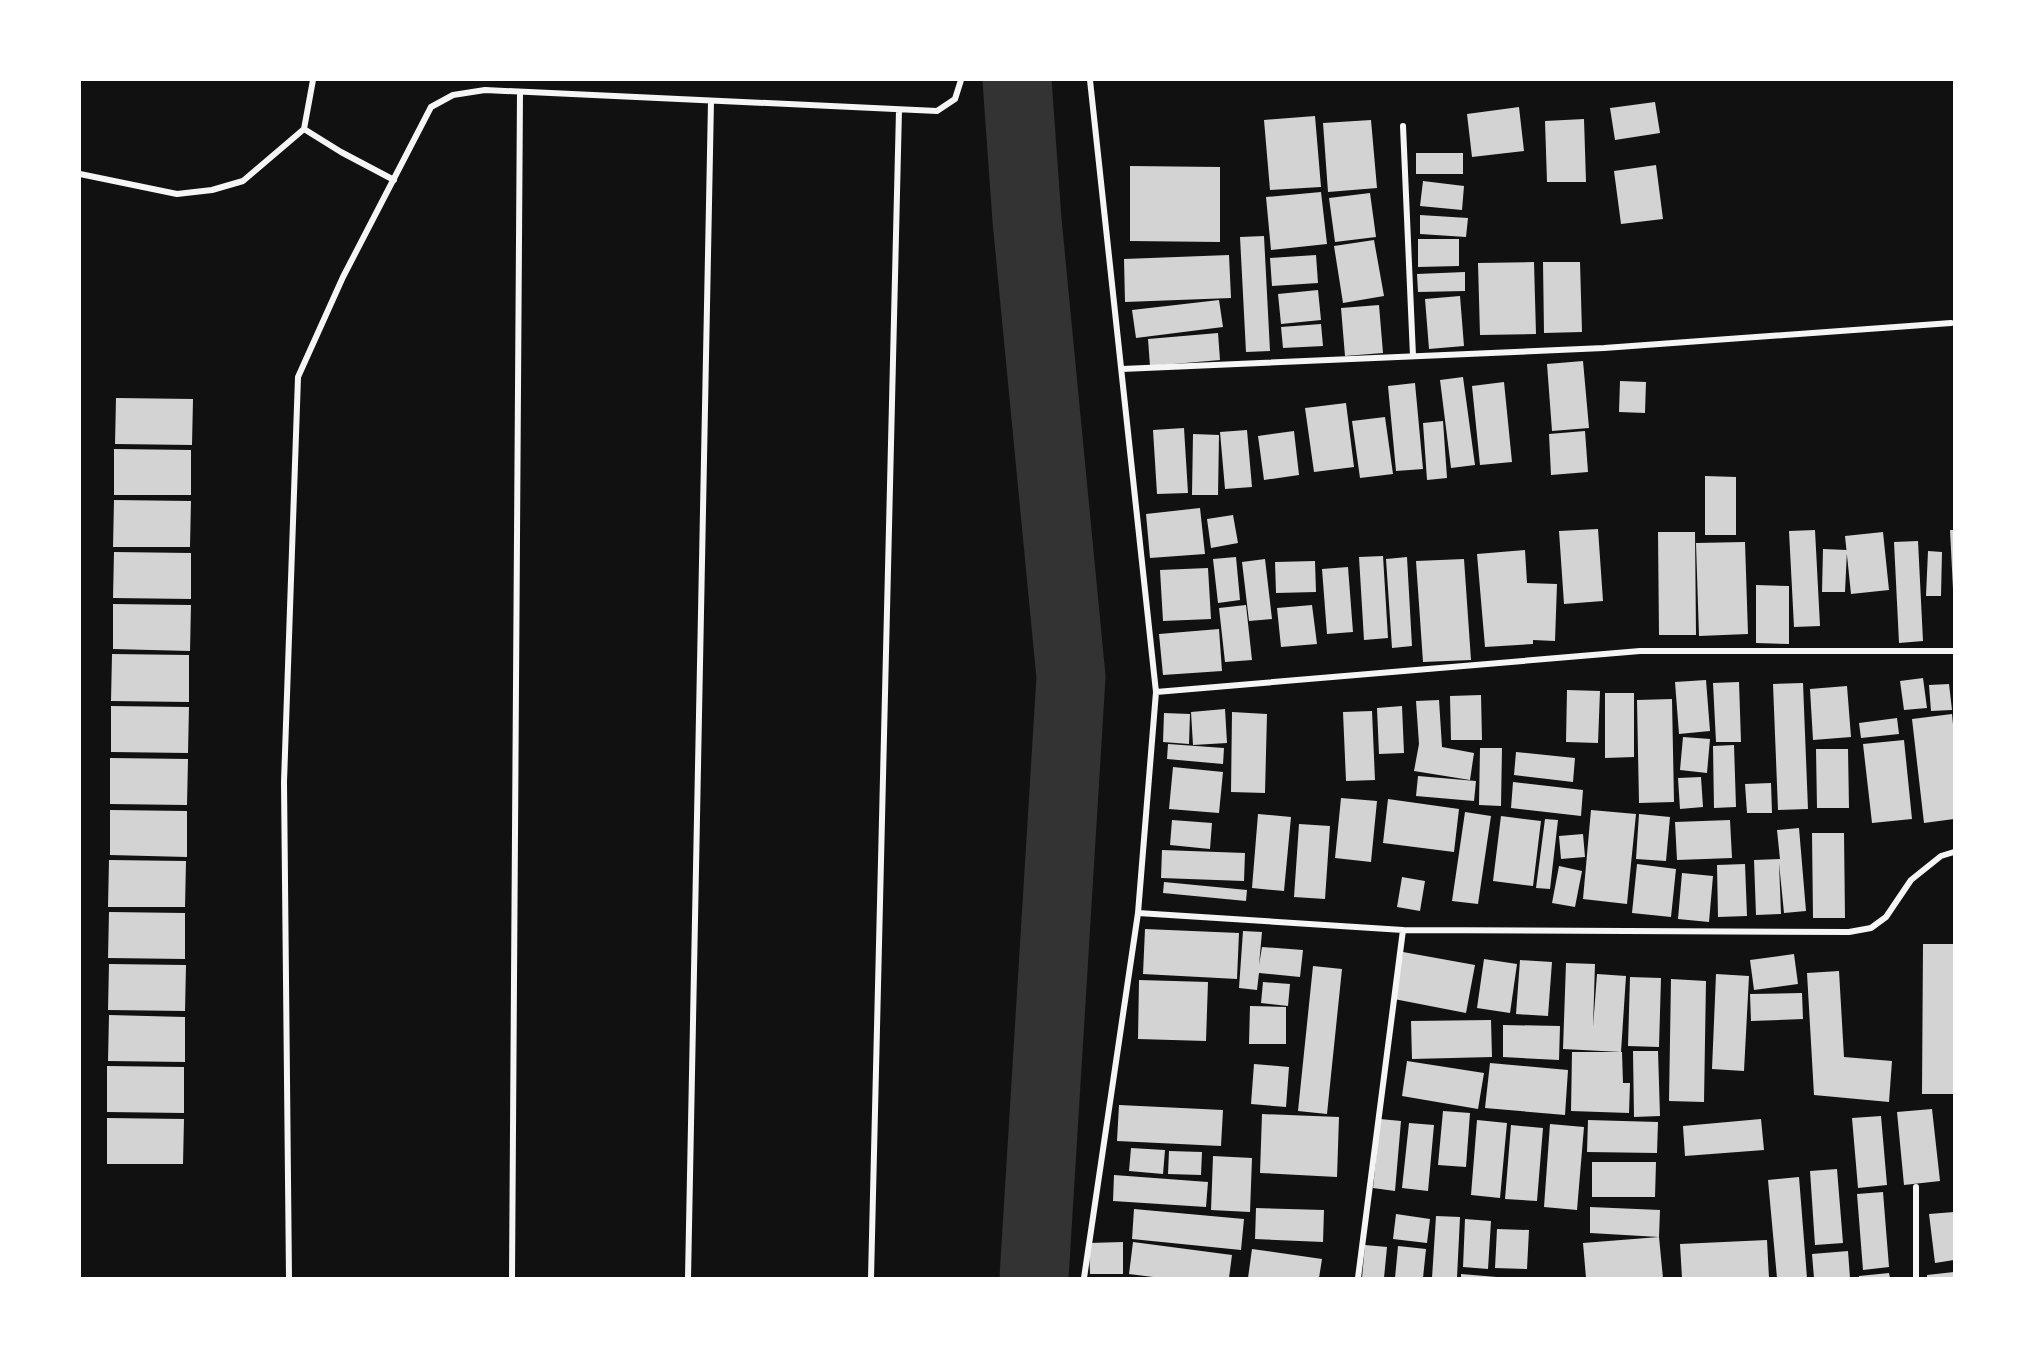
<svg xmlns="http://www.w3.org/2000/svg" width="2034" height="1358" font-family="'DejaVu Sans',sans-serif">
  <style>
    .lines { fill: none; stroke-linecap: round; stroke-linejoin: round }
    .river { stroke: #333; stroke-width: 69 }
    .building { fill: #d3d3d3 }
    .minor { stroke: #f5f5f5; stroke-width: 6 }
  </style>
  <rect width="100%" height="100%" fill="#111"/>
  <g class="lines">
    <path class="river" d="M1017 80 1027 220 1071 677 1034 1278"/>
  </g>
  <path class="building" d="M1655 102 1660 133 1615 140 1610 108Z
    M1519 107 1524 151 1472 157 1467 114Z
    M1315 116 1321 187 1270 190 1264 120Z
    M1584 119 1586 182H1547L1545 121Z
    M1371 120 1377 188 1328 192 1323 123Z
    M1416 153H1463V174H1416Z
    M1656 165 1663 219 1621 224 1614 171Z
    M1130 166 1220 167V242L1130 241Z
    M1423 181 1464 186 1462 210 1420 206Z
    M1321 192 1327 244 1271 250 1266 197Z
    M1370 193 1376 237 1335 242 1329 198Z
    M1420 215 1468 218 1466 237 1420 234Z
    M1264 236 1270 351 1246 352 1240 237Z
    M1418 239H1459V266L1418 267Z
    M1374 240 1384 296 1343 303 1334 246Z
    M1229 255 1231 298 1125 302 1124 259Z
    M1316 255 1318 283 1272 286 1270 258Z
    M1534 262 1536 334 1480 335 1478 263Z
    M1543 262H1580L1582 332 1544 333Z
    M1465 272V291L1418 292 1417 274Z
    M1318 290 1321 320 1281 324 1278 294Z
    M1460 296 1464 346 1429 349 1425 299Z
    M1219 300 1223 327 1136 338 1132 310Z
    M1379 305 1383 353 1345 356 1341 308Z
    M1321 324 1323 346 1283 348 1281 327Z
    M1218 333 1220 360 1150 366 1148 339Z
    M1583 361 1589 428 1552 431 1547 364Z
    M1463 377 1475 465 1451 468 1440 380Z
    M1620 381 1646 382 1645 413 1619 412Z
    M1504 382 1512 462 1480 465 1472 386Z
    M1415 383 1423 469 1396 471 1388 386Z
    M116 398 193 399 192 445 115 444Z
    M1346 403 1354 467 1314 472 1305 408Z
    M1385 417 1393 474 1360 478 1352 421Z
    M1443 421 1447 478 1427 480 1423 423Z
    M1184 428 1188 493 1157 494 1153 430Z
    M1247 430 1252 487 1225 489 1220 432Z
    M1294 431 1299 475 1264 480 1258 436Z
    M1585 431 1588 472 1551 475 1549 434Z
    M1193 434 1219 435 1218 495H1192Z
    M114 449 191 450V495H114Z
    M1705 476 1736 477V535H1705Z
    M114 500 191 501 190 547H113Z
    M1200 508 1205 554 1150 558 1146 514Z
    M1233 515 1238 543 1211 548 1207 519Z
    M1598 529 1603 601 1564 604 1559 531Z
    M1815 530 1820 626 1794 627 1789 531Z
    M1950 530H1954V589H1953Z
    M1658 532H1695L1696 635H1659Z
    M1883 532 1889 590 1851 594 1845 536Z
    M1918 541 1923 641 1899 643 1894 542Z
    M1745 542 1748 634 1699 636 1696 543Z
    M1823 549 1847 550 1845 592H1822Z
    M1525 550 1527 583 1557 584 1555 641 1533 640V644L1485 647 1477 554Z
    M1928 551 1942 552 1941 596H1926Z
    M114 552 191 553V599L113 598Z
    M1383 556 1388 638 1364 640 1359 557Z
    M1236 557 1240 600 1218 603 1213 559Z
    M1407 557 1412 646 1392 648 1386 559Z
    M1265 559 1272 619 1249 621 1242 562Z
    M1464 559 1471 660 1423 662 1416 561Z
    M1315 561 1316 592 1276 593 1275 562Z
    M1348 567 1353 632 1327 634 1322 569Z
    M1208 568 1211 619 1163 621 1160 570Z
    M1756 585 1789 586V644L1756 643Z
    M113 604 191 605 190 651 113 649Z
    M1246 605 1252 660 1225 662 1219 608Z
    M1312 605 1317 644 1281 647 1277 608Z
    M1219 629 1222 671 1163 675 1159 634Z
    M112 654 189 655V702L111 701Z
    M1923 678 1927 708 1904 710 1900 681Z
    M1706 680 1710 731 1679 734 1675 682Z
    M1739 682 1741 742H1716L1713 683Z
    M1803 683 1808 809 1778 810 1773 684Z
    M1949 684 1952 710 1931 711 1929 685Z
    M1847 686 1851 737 1813 740 1810 689Z
    M1567 690 1600 691 1598 743 1566 742Z
    M1605 693H1634V757L1605 758Z
    M1481 695 1482 740H1451L1450 696Z
    M1672 699 1674 802 1639 803 1637 700Z
    M1439 700 1442 747 1474 753 1470 780 1414 771 1419 744 1416 701Z
    M111 706 189 707 188 753 111 752Z
    M1402 706 1404 753 1379 754 1377 708Z
    M1225 709 1227 743 1193 745 1191 712Z
    M1372 711 1375 780 1346 781 1343 712Z
    M1232 712 1267 714 1265 793 1231 792Z
    M1164 713 1190 714 1189 744 1163 742Z
    M1952 714 1954 735V819L1924 823 1912 719Z
    M1897 718 1899 734 1861 738 1859 723Z
    M1683 737 1710 739 1707 773 1680 770Z
    M1904 740 1912 819 1872 823 1863 744Z
    M1168 744 1224 748 1223 764 1167 759Z
    M1734 745 1736 807 1714 808 1713 746Z
    M1480 748H1502L1501 806 1479 805Z
    M1816 749H1848L1849 808H1817Z
    M1516 752 1575 758 1573 782 1514 775Z
    M110 758 188 759 187 805 110 804Z
    M1173 767 1223 772 1219 813 1169 809Z
    M1418 776 1476 781 1474 801 1416 796Z
    M1701 777 1703 807 1680 809 1678 778Z
    M1513 782 1583 790 1581 816 1511 808Z
    M1771 783 1772 813H1747L1745 784Z
    M1341 798 1377 801 1371 862 1335 858Z
    M1388 799 1459 809 1454 852 1383 843Z
    M110 810 187 811V857L110 855Z
    M1591 810 1636 814 1627 904 1583 899Z
    M1465 812 1491 816 1478 904 1452 901Z
    M1258 814 1291 817 1284 891 1252 888Z
    M1639 814 1670 817 1666 861 1636 859Z
    M1501 816 1541 821 1533 886 1493 881Z
    M1545 819 1558 820 1550 889 1536 888Z
    M1172 820 1212 823 1210 849 1170 845Z
    M1730 820 1732 858 1677 860 1675 822Z
    M1299 824 1330 826 1325 899 1294 897Z
    M1799 828 1806 911 1784 913 1779 863 1781 914 1756 915 1754 860 1780 859 1777 830Z
    M1812 833H1844L1845 918H1813Z
    M1583 834 1585 857 1561 859 1559 836Z
    M1162 850 1245 853 1244 881 1161 878Z
    M109 860 186 861 185 907H108Z
    M1637 864 1676 869 1671 917 1632 913Z
    M1745 864 1747 916 1718 917 1717 865Z
    M1559 866 1582 871 1575 907 1552 903Z
    M1682 873 1713 876 1709 922 1678 919Z
    M1402 877 1425 881 1420 911 1397 907Z
    M1164 882 1247 890 1246 901 1163 893Z
    M109 912 185 913V959L108 958Z
    M1145 929 1239 933 1237 979 1143 974Z
    M1243 931 1262 932 1259 965 1262 947 1303 950 1300 977 1259 973 1257 990 1239 988Z
    M1923 944H1954V1094H1922Z
    M1403 952 1475 965 1466 1013 1394 999Z
    M1794 954 1798 984 1754 990 1750 960Z
    M1484 959 1517 964 1510 1013 1477 1008Z
    M1520 960 1552 962 1548 1016 1516 1014Z
    M1566 963 1595 964 1593 1027 1597 974 1626 976 1621 1052 1563 1049Z
    M109 964 186 965 185 1011 108 1010Z
    M1313 966 1342 969 1327 1114 1298 1111Z
    M1839 971 1844 1057 1892 1061 1889 1102 1814 1095 1807 973Z
    M1716 974 1749 976 1744 1071 1712 1069Z
    M1630 977 1661 978 1659 1047 1628 1046Z
    M1671 979 1706 981 1704 1102 1669 1101Z
    M1139 980 1208 982 1206 1041 1138 1039Z
    M1263 982 1290 984 1288 1006 1261 1003Z
    M1802 993 1803 1019 1751 1021 1750 994Z
    M1250 1006 1286 1007V1044H1249Z
    M109 1015 185 1017V1062L108 1061Z
    M1491 1020 1492 1057 1412 1059 1411 1021Z
    M1503 1025 1560 1026 1559 1060 1503 1057Z
    M1633 1051H1658L1660 1116 1634 1117Z
    M1572 1052H1622L1623 1083H1630L1629 1113 1571 1111Z
    M1407 1061 1484 1073 1478 1109 1402 1096Z
    M1490 1063 1568 1070 1565 1115 1485 1108Z
    M1254 1064 1289 1067 1286 1107 1251 1104Z
    M107 1066 184 1067V1113L107 1112Z
    M1119 1105 1223 1110 1221 1146 1117 1141Z
    M1932 1109 1940 1181 1904 1185 1897 1112Z
    M1443 1111 1470 1113 1466 1167 1438 1165Z
    M1262 1114 1339 1117 1337 1177 1260 1173Z
    M1881 1116 1887 1185 1858 1188 1852 1118Z
    M107 1118 184 1119 183 1164H107Z
    M1380 1119 1401 1121 1395 1191 1373 1188Z
    M1761 1119 1764 1150 1685 1156 1683 1126Z
    M1477 1120 1507 1123 1500 1198 1471 1195Z
    M1588 1120 1658 1122 1657 1153 1587 1152Z
    M1409 1123 1434 1125 1428 1191 1402 1188Z
    M1550 1124 1584 1127 1577 1210 1544 1207Z
    M1511 1125 1543 1128 1537 1201 1505 1199Z
    M1131 1148 1165 1150 1163 1174 1129 1171Z
    M1169 1151 1202 1152 1201 1175 1168 1174Z
    M1213 1156 1252 1158 1250 1212 1211 1210Z
    M1592 1162H1656L1655 1197H1592Z
    M1837 1169 1843 1243 1815 1245 1810 1171Z
    M1114 1175 1208 1182 1206 1207 1113 1201Z
    M1799 1177 1807 1278H1777L1768 1180Z
    M1883 1192 1889 1267 1863 1270 1857 1194Z
    M1590 1207 1660 1210 1659 1237 1590 1233Z
    M1256 1208 1324 1210 1323 1242 1255 1239Z
    M1134 1209 1244 1219 1241 1250 1132 1239Z
    M1954 1212V1260L1935 1263 1929 1214Z
    M1396 1214 1430 1219 1427 1243 1393 1239Z
    M1436 1216 1460 1217 1457 1278H1432Z
    M1465 1219 1491 1221 1488 1269 1463 1267Z
    M1497 1229 1529 1230 1527 1269 1495 1268Z
    M1659 1237 1663 1278H1586L1583 1243Z
    M1767 1240 1769 1278H1682L1680 1244Z
    M1123 1242V1274H1090L1089 1243Z
    M1133 1242 1232 1255 1229 1278H1161L1129 1274Z
    M1365 1245 1387 1247 1384 1278H1362Z
    M1398 1246 1426 1249 1423 1278H1395Z
    M1252 1249 1322 1259 1319 1278H1248Z
    M1848 1251 1850 1278H1814L1812 1254Z
    M1954 1272V1278H1927V1275Z
    M1889 1273 1890 1278H1859V1276Z
    M1461 1274 1497 1277V1278H1461Z"/>
  <g class="lines">
    <path class="minor" d="M1403 126 1413 356
      M304 129 341 152 394 180
      M80 174 177 194 212 190 243 181 304 129 313 80
      M1122 369 1604 348 1951 323
      M1156 692 1640 651H1954
      M1138 913 1403 930 1849 932 1871 928 1886 917 1911 880 1941 856 1954 852
      M289 1278 284 782 298 377 343 277 431 107 453 95 485 90 937 111 955 99 961 80
      M512 1278 520 92
      M688 1278 711 101
      M871 1278 899 110
      M1084 1278 1138 913 1156 692 1090 80
      M1358 1278 1403 930
      M1916 1278V1187"/>
  </g>
  <rect width="2034" height="1358" fill="none" stroke="#ffffff" stroke-width="162"/>
</svg>
